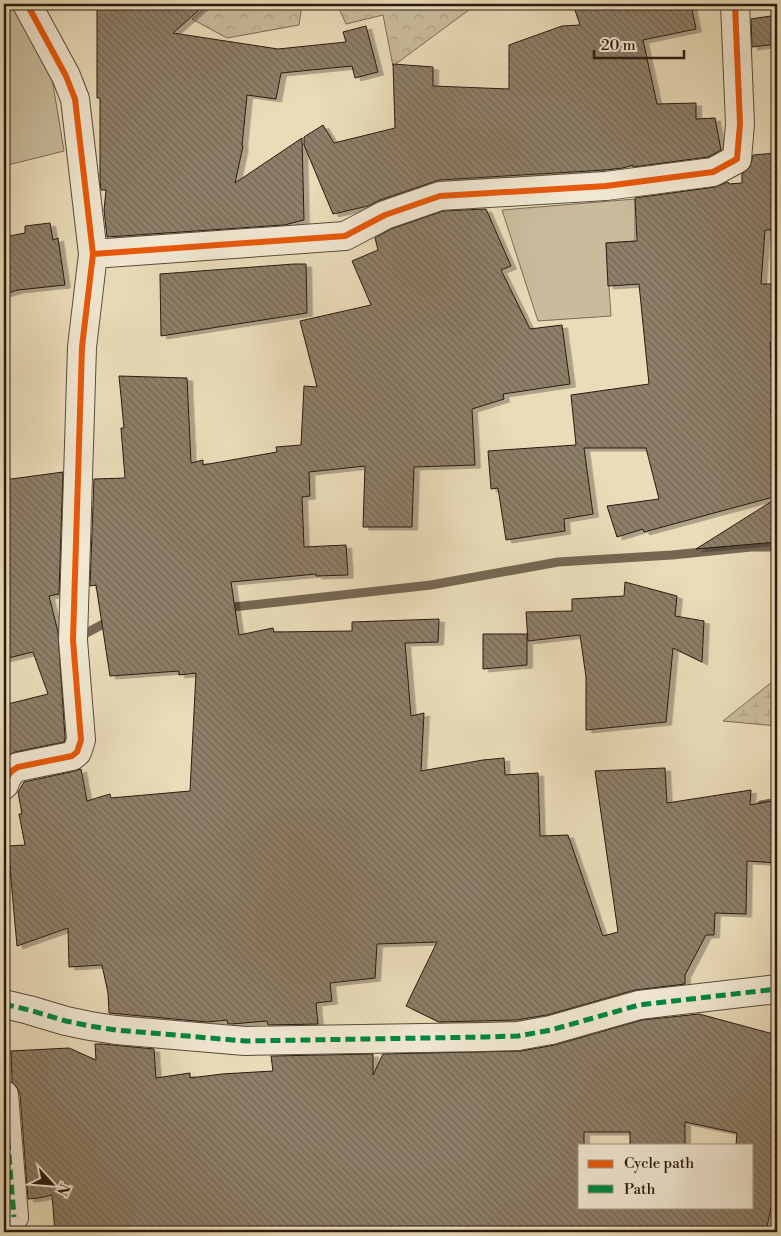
<svg xmlns="http://www.w3.org/2000/svg" width="781" height="1236" font-family="'Libre Bodoni',serif">
  <style>
    .wetland { fill: url(#wetland-marsh); stroke: #7a6b56 }
    .park { fill: url(#park-crowns); stroke: #7a6b56 }
    .garden { fill: #c9bb9c; stroke: #7a6b56 }
    .lines { fill: none; stroke-linecap: round; stroke-linejoin: round }
    .stream { stroke: #766753; stroke-width: 9 }
    .building { fill: url(#building-back-hatch); stroke: #2a1b10; fill-rule: evenodd; filter: url(#shadow) }
    .minor-casing { stroke: #5a4b3a; stroke-width: 30 }
    .minor { stroke: #f1e8d2; stroke-width: 28 }
    .quiet { stroke: #00873e; stroke-width: 5; stroke-dasharray: 10 5; stroke-linecap: butt }
    .cycleway-casing { stroke: #f1e8d2; stroke-width: 9 }
    .cycleway { stroke: #e8590c; stroke-width: 6 }
  </style>
  <defs>
    <pattern id="wetland-marsh" width="20" height="14" patternUnits="userSpaceOnUse" patternTransform="scale(1.25)"><rect width="20" height="14" fill="#c9bb9c"/><path d="M1 5h8M5 5V1M11 12h8M15 12V8" fill="none" stroke="#ada085"/></pattern>
    <pattern id="park-crowns" width="20" height="18" patternUnits="userSpaceOnUse" patternTransform="scale(1.25)"><rect width="20" height="18" fill="#c9bb9c"/><path d="M2 6a3 3 0 1 1 6 0M12 15a3 3 0 1 1 6 0" fill="none" stroke="#ada085"/></pattern>
    <pattern id="building-back-hatch" width="6" height="6" patternUnits="userSpaceOnUse" patternTransform="scale(1.25)"><rect width="6" height="6" fill="#8e7f68"/><path d="M-1 5l2 2M0 0l6 6M5-1l2 2" fill="none" stroke="#746754"/></pattern>
    <filter id="shadow"><feDropShadow dx="5.5" dy="3" stdDeviation="0" flood-color="#0004"/></filter>
  </defs>
  <rect width="100%" height="100%" fill="#eadcb9"/>
  <filter id="stains"><feTurbulence type="fractalNoise" baseFrequency=".004" numOctaves="4"/><feColorMatrix values="0 0 0 0 .2 0 0 0 0 .09 0 0 0 0 .02 0 0 0 .5 -.17"/></filter>
  <radialGradient id="worn" r=".72"><stop offset=".6" stop-color="#630" stop-opacity="0"/><stop offset="1" stop-color="#630" stop-opacity=".3"/></radialGradient>
  <path class="wetland" d="M777 678V726L723 721Z"/>
  <path class="park" d="M210 4H302L299 25 227 38 192 19Z
    M337 4H477L393 66 383 15 346 24Z"/>
  <path class="garden" d="M4 4H11L51 72 64 151 4 166Z
    M635 199V241L606 243 611 316 538 321 502 210Z"/>
  <g class="lines">
    <path class="stream" d="M224 608 431 585 558 562 672 555 751 547H777
      M77 638 107 622 112 621
      M761 805 777 802"/>
  </g>
  <path class="building" d="M97 4H206L173 33 278 49 346 42 343 32 366 26 378 72 355 78 352 66 281 73 276 99 247 95 242 146H243L235 183 302 138 304 220 284 225 107 237 104 210 106 190H101L100 182V98H97Z
    M573 4H651L653 7 669 4H691L696 29 643 40 657 104 696 103V119L715 118 721 150 708 157 633 167V165L623 168 605 170 439 180 380 200 368 206 333 214 304 145V137L323 125 334 143 395 128 393 64 433 67V86L509 89V45L562 26 580 25Z
    M777 15V44L752 47 751 19Z
    M777 153V230H765L761 284H772L775 343H770L774 409 771 410 777 464V496L644 532 643 529 617 537 607 506 659 499 646 448H584L593 514 564 519 565 531 506 540 498 488 491 489 488 451 576 445 571 395 649 384 639 284 608 286 606 243 637 241 635 198 715 187 728 182 729 184 742 183V174L750 167 753 155Z
    M486 209 511 266 501 270 530 329 562 325 570 384 503 394 504 399 472 409 475 465 414 467 412 527H363L365 466 309 472 310 496 302 497 304 547 346 545 348 575 316 576V574L231 582 239 635 273 628 274 632 352 631V622L439 619 438 642 405 643 411 716 424 713 421 771 483 760 504 758 505 775 538 773 540 836 568 835 603 936 618 932 595 771 665 768 667 803 751 790 750 805 772 801 777 826V863L747 861 746 914 715 913 714 935H706L685 975V984L635 990 547 1015 516 1020 439 1022 406 1006 437 942 377 944 375 978 330 983 332 1001 316 1003 318 1024 268 1025 267 1021 232 1024H228L227 1020 207 1022 109 1013 108 993 102 965 69 967 68 928 17 946 8 846 25 845 19 814H22L18 792 24 782 75 771 81 769 87 801 110 794 111 798 190 791 196 673 179 675V671L110 676 96 585 90 586 94 479 125 478 121 428H124L119 376 187 378 191 463 203 460V465L277 452 276 447 301 445 304 386 317 387 300 321 371 305 352 261 378 250 375 238 391 229 443 211Z
    M50 223 53 240 58 238 65 285 18 290 4 294V237L25 233V226Z
    M294 264H306L307 313 161 336 160 274Z
    M63 472 59 594 49 596 58 632 65 738 64 742 15 752 4 758V705L48 694 33 652 4 659V480Z
    M777 498V542L696 549Z
    M625 582 677 596 675 616 704 621 702 662 673 648 666 722 586 730V677L580 635 528 641 526 612 572 611V599L624 596Z
    M483 634H527V665L483 669Z
    M699 1014 777 1035V1178L766 1232H55L52 1195 39 1198 28 1199 20 1094 17 1087 12 1082 11 1051 69 1048 96 1060 95 1044H102L154 1049 156 1078 190 1073V1078L222 1074 273 1071 271 1056 373 1054V1075L383 1054 521 1051 555 1045 642 1020ZM685 1122 737 1133 736 1145H752V1207H580V1145H584V1132H630V1145H685Z"/>
  <g class="lines">
    <defs>
      <path id="minor" d="M93 254 345 236 385 215 440 196 606 186 713 172 737 159 740 124 735 4
        M4 785C7 776 10 771 18 767L72 756 77 752 81 740 73 640 82 347 93 254 75 99 66 76 27 4
        M4 1004 29 1010 66 1021 90 1026 116 1030 245 1041 484 1037 518 1036 551 1030 639 1005 777 989
        M4 1095 14 1217"/>
    </defs>
    <use href="#minor" class="minor-casing"/>
    <use href="#minor" class="minor"/>
    <path class="quiet" d="M4 1004 29 1010 66 1021 90 1026 116 1030 245 1041 484 1037 518 1036 551 1030 639 1005 777 989
      M4 1095 14 1217"/>
    <defs>
      <path id="cycleway" d="M93 254 345 236 385 215 440 196 606 186 713 172 737 159 740 124 735 4
        M4 785C7 776 10 771 18 767L72 756 77 752 81 740 73 640 82 347 93 254 75 99 66 76 27 4"/>
    </defs>
    <use href="#cycleway" class="cycleway-casing"/>
    <use href="#cycleway" class="cycleway"/>
  </g>
  <rect width="781" height="1236" fill="none" stroke="#eadcb9" stroke-width="20"/>
  <rect x="5" y="5" width="771" height="1226" fill="none" stroke="#2a1b10" stroke-width="2.5"/>
  <rect x="10" y="10" width="761" height="1216" fill="none" stroke="#2a1b10"/>
  <rect x="578" y="1144" width="175" height="65" fill="#f1e8d2" stroke="#a19684"/>
  <rect x="588" y="1160" width="25" height="8" fill="#e8590c" stroke="#a19684"/>
  <text x="624" y="1168" font-size="15" fill="#2a1b10">Cycle path</text>
  <rect x="588" y="1185" width="25" height="8" fill="#00873e" stroke="#a19684"/>
  <text x="624" y="1194" font-size="15" fill="#2a1b10">Path</text>
  <g transform="translate(52 1184) rotate(116)" stroke="#f1e8d2" stroke-width="4" paint-order="stroke">
  <path d="M0-4L9 19L0 12L-9 19Z" fill="#2a1b10"/>
  <text y="-8" font-size="14" font-weight="bold" text-anchor="middle" fill="#2a1b10">N</text>
  </g>
  <path d="M594 50v8h90v-8" fill="none" stroke="#2a1b10" stroke-width="2.5"/>
  <text x="601" y="50" font-size="15" fill="#2a1b10" stroke="#f1e8d2" stroke-width="4" paint-order="stroke">20 m</text>
  <rect width="100%" height="100%" filter="url(#stains)"/>
  <rect width="100%" height="100%" fill="url(#worn)"/>
</svg>
